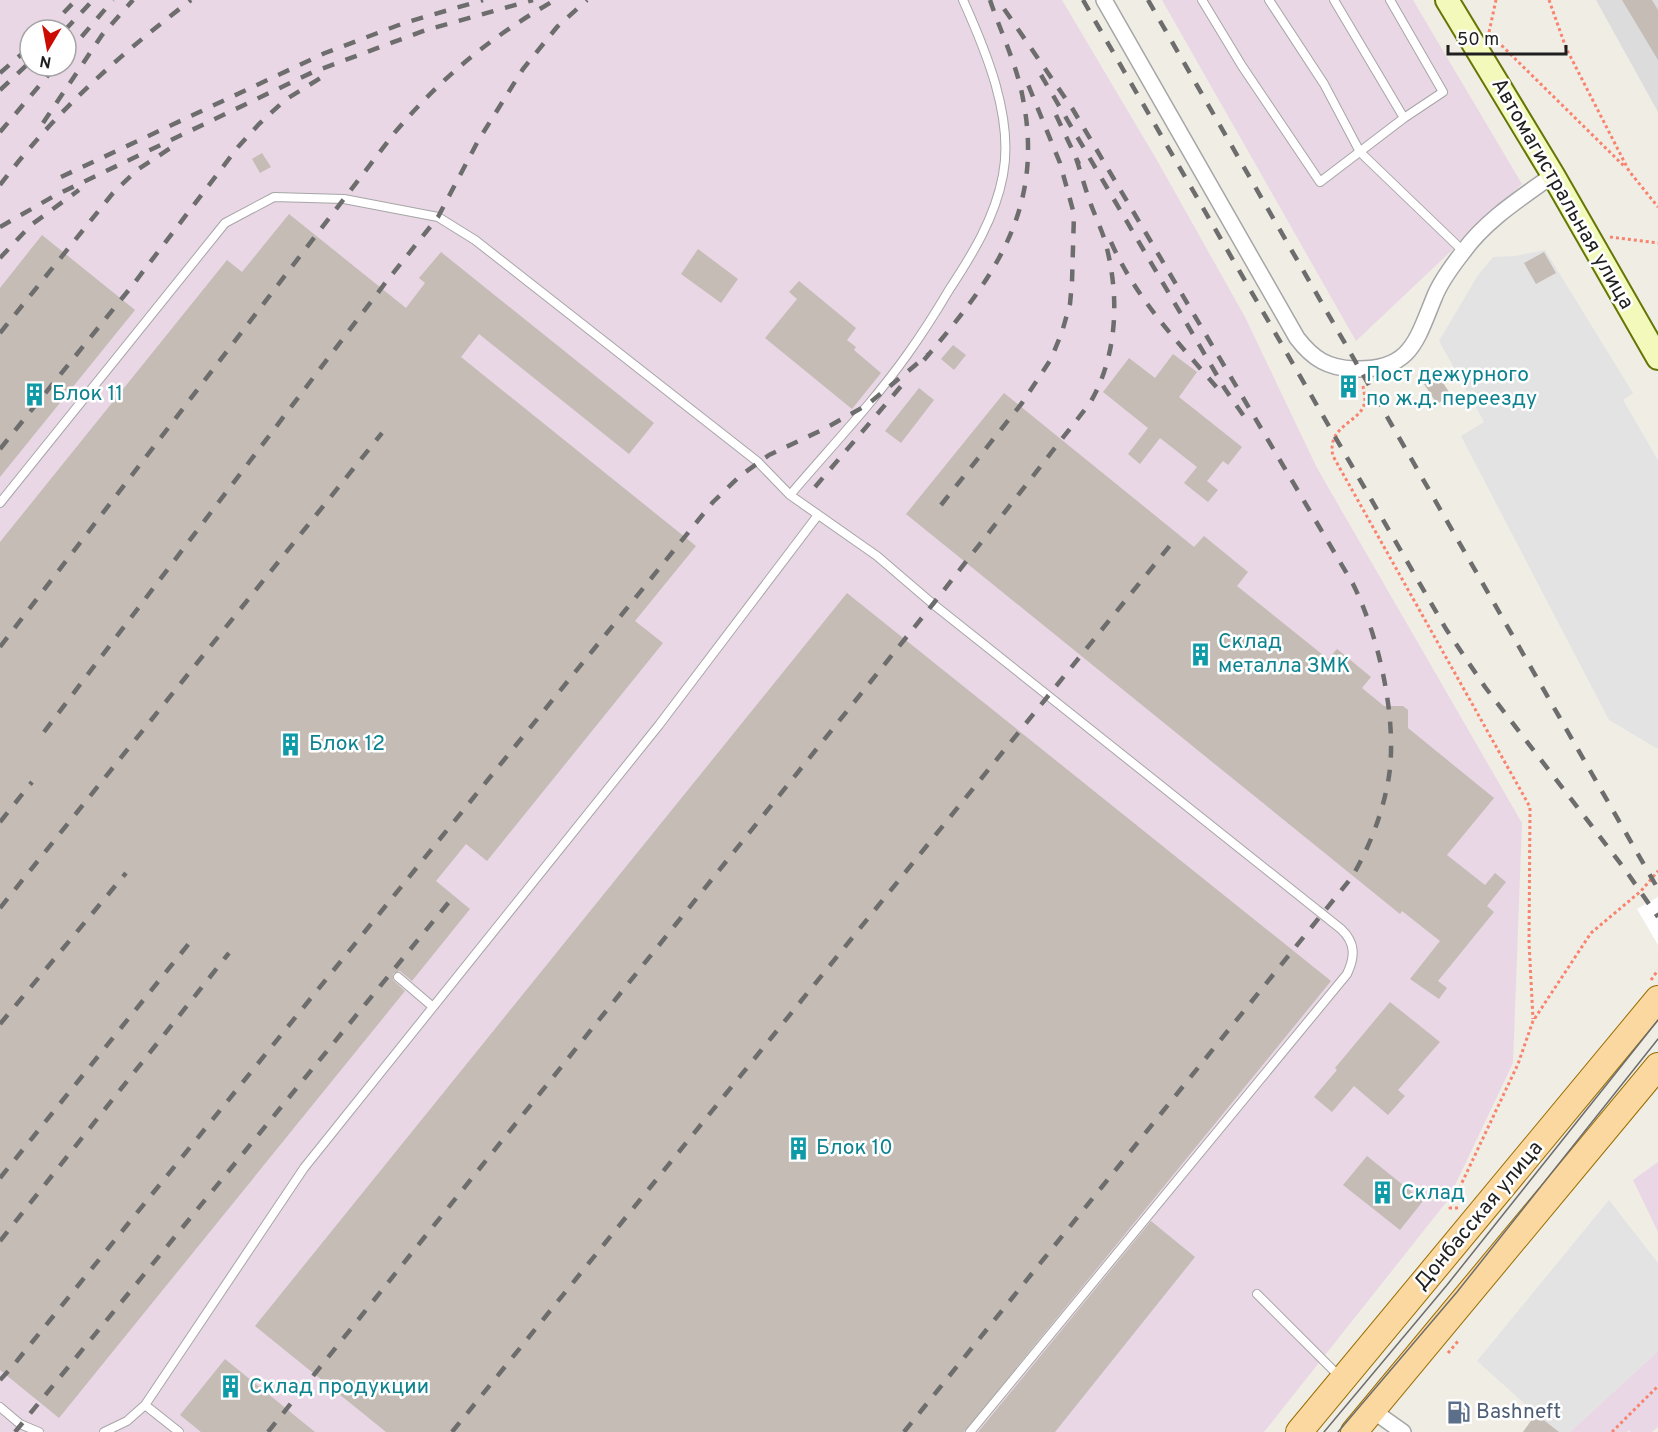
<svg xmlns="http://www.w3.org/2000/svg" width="1658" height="1432" font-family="Overpass,sans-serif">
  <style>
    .residential { fill: #dddcdc }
    .industrial { fill: #e9d7e5; fill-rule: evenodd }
    .parking { fill: #e3e3e3 }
    .pier { fill: #fff }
    .building { fill: #c4bcb5 }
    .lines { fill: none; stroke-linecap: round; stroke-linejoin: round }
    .service-casing { stroke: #a6a6a6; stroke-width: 10 }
    .minor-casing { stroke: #a6a6a6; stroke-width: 18 }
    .secondary-casing { stroke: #657606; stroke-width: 26 }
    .primary-casing { stroke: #996e02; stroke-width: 28 }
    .path { stroke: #f8836e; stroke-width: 3; stroke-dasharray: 3 3; stroke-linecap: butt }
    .service { stroke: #fff; stroke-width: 8 }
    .minor { stroke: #fff; stroke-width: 15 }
    .secondary { stroke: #f3f9ba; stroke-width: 22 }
    .primary { stroke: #fbd89f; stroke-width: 26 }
    .tram { stroke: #6d6d6d; stroke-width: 1.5 }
    .rail { stroke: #6d6d6d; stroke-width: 4.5; stroke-dasharray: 12 12; stroke-linecap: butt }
    .labels { text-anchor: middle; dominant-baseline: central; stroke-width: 5; stroke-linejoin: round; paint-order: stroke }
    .street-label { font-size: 21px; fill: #1f1f1f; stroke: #fff }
    .culture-label { font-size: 21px; fill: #0d838f; stroke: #fff; text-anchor: start }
    .service-label { font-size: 21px; fill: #4e5e75; stroke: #fff; text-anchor: start }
  </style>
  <rect width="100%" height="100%" fill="#f0ede5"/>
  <path class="residential" d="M1596 0H1658V112Z"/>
  <path class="industrial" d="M0 0H1062L1158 162 1245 317 1317 468 1522 823 1513 1063 1448 1200 1264 1432H0ZM30 30H66V66H30Z
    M1162 0H1413L1522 184 1356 341Z
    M1658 1162V1232L1633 1180Z
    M1658 1351V1427L1652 1432H1630L1629 1430 1627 1432H1570Z"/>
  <path class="parking" d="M1545 250 1633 393 1623 400 1658 460V749L1609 720 1461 436 1484 422 1439 341 1478 275 1493 257 1515 256Z
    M1609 1200 1658 1263V1351L1570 1432H1523L1536 1414 1477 1361Z"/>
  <path class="pier" d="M1658 897V945L1637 909Z"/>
  <path class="building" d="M1622 0H1652L1658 10V60Z
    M262 153 271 167 260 173 252 159Z
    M289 214 406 308 425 283 419 278 441 252 654 423 629 454 479 334 461 357 696 546 635 621 663 643 487 861 466 844 436 881 470 909 412 981 400 971 393 974V980L405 991 59 1418 0 1370V542L227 260 242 272Z
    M42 235 135 310 0 477V288Z
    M698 249 738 279 721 303 681 274Z
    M1544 252 1556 273 1536 284 1524 263Z
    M799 281 856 328 847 340 856 347 854 350 881 373 852 409 765 338 797 299 789 292Z
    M953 345 966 355 954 370 941 359Z
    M1173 354 1197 372 1179 397 1242 447 1228 465 1223 461 1207 481 1218 490 1208 502 1184 483 1197 467 1160 438 1140 464 1128 454 1148 428 1103 392 1129 358 1155 378Z
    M1438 375 1451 395 1437 404 1424 384Z
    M919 388 934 400 901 443 885 431Z
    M1004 393 1194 547 1204 536 1248 572 1237 586 1328 659 1337 649 1371 677 1362 688 1384 706H1403L1408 710V728L1494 798 1447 855 1485 885 1495 873 1506 882 1487 906 1494 912 1438 981 1447 988 1439 999 1410 979 1440 941 1402 911 1400 914 906 514Z
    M847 593 1331 981 964 1432H386L255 1326Z
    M1390 1002 1440 1042 1398 1090 1405 1096 1388 1115 1354 1086 1332 1112 1314 1097 1337 1070 1335 1068Z
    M1367 1156 1423 1201 1400 1230 1343 1185Z
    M1151 1221 1195 1257 1055 1432H978Z
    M225 1359 315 1432H201L180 1415Z
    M1462 1399 1471 1408 1458 1421 1449 1411Z
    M1536 1414 1559 1432H1523Z"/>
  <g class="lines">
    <defs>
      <path id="service" d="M1202 0 1242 66 1320 182 1404 118 1334 0
        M1269 0 1324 84 1360 152 1463 251
        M1390 0 1443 92 1404 118
        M790 495C829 449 872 404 907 355 922 334 936 312 949 290 972 255 995 218 1003 175 1014 118 986 51 963 0
        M0 503 225 223 274 197 344 199 438 217 475 240 758 462 790 495 877 556 933 604 1341 929C1356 943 1355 957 1347 974L970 1432
        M398 977 433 1007
        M1257 1294 1339 1376
        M145 1405 179 1432
        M0 1407 20 1424 39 1432
        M104 1432 127 1421 145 1405 304 1168 659 725 818 515"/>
      <path id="minor" d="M1104 0 1297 338C1313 359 1328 368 1354 369 1410 371 1416 342 1434 298 1440 282 1452 266 1463 252 1486 220 1521 198 1553 175
        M1372 1410 1403 1432"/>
      <path id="secondary" d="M1447 0 1553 175 1658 358"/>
      <path id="primary" d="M1299 1432 1658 999
        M1354 1432 1658 1066"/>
    </defs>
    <use href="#service" class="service-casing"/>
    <use href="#minor" class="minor-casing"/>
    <use href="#secondary" class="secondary-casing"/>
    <use href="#primary" class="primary-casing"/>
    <path class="path" d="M1549 0 1566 48 1629 171 1658 207
      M1489 32 1496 0
      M1493 37 1625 167
      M1610 237 1658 243
      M1363 386C1364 392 1366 399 1364 405 1359 422 1326 427 1333 456L1530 807 1529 942 1533 1019
      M1651 980 1658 970
      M1458 1208H1450L1518 1064 1533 1021 1591 933 1641 891 1658 871
      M1448 1353 1459 1340
      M1612 1432 1658 1386"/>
    <use href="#service" class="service"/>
    <use href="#minor" class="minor"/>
    <use href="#secondary" class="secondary"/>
    <use href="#primary" class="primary"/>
    <path class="tram" d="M1324 1432 1447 1285 1658 1020
      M1338 1432 1457 1292 1658 1039"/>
    <path class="rail" d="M1083 0 1446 629 1485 687 1624 868 1658 917
      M1148 0 1658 889
      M47 30 76 0
      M65 30 93 0
      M66 55 113 0
      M0 73 30 47
      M1041 75 1225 389 1250 425
      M0 90 30 62
      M1056 115 1079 164
      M43 123 102 35 133 0
      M0 132 56 66
      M61 177 325 53 404 23 483 0
      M0 185C57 110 117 57 191 0
      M0 227 54 196 313 72 426 30 533 0
      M1111 242C1136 299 1179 343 1218 389
      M0 258 31 225 79 190
      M0 333 113 193 137 170 172 147
      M924 360C992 280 1045 211 1023 99 1017 65 1001 33 990 0
      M0 449 132 286 238 147 259 124 285 100 327 74
      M815 487 908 378
      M941 505 1022 403 1038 379 1051 359 1062 332 1070 304 1072 282 1074 214 1060 163 1025 77
      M0 647 396 131C444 75 491 37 555 0
      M44 732 386 282 438 217 478 141 523 69 557 27 587 0
      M0 822 32 782
      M0 908 382 433
      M0 1024 126 873
      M0 1178 195 936
      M0 1241 229 953
      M0 1380 12 1367 713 502 740 476 769 455 824 429 867 405 930 353
      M15 1432 449 902
      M268 1432 933 604 1090 403C1118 355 1120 295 1105 241 1101 228 1095 216 1090 202 1085 188 1081 173 1076 158
      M452 1432 1176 538
      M904 1432 1352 877C1369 848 1382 815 1388 782 1399 724 1379 636 1353 584L1072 108 998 0"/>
  </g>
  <defs>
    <symbol id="building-bare" viewBox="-9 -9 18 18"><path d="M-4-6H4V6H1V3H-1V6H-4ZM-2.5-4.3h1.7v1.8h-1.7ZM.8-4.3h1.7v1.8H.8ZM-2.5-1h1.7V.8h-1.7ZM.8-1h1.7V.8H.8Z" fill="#0f9aa8" stroke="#fff" stroke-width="2.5" paint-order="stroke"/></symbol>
    <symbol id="fuel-bare" viewBox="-9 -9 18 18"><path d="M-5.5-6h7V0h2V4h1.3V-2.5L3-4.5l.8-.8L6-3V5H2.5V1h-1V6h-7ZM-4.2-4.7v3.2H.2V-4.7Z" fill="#5c6f8a" stroke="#fff" stroke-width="2.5" paint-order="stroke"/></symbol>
  </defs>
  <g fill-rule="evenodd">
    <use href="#building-bare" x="1332" y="370" width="33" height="33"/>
    <use href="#building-bare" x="18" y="378" width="33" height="33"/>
    <use href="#building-bare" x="1184" y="638" width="33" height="33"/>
    <use href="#building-bare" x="274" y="728" width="33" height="33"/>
    <use href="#building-bare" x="782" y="1132" width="33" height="33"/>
    <use href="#building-bare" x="1366" y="1176" width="33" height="33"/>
    <use href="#building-bare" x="214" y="1370" width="33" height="33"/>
    <use href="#fuel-bare" x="1442" y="1396" width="33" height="33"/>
  </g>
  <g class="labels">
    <g class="street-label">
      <text transform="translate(1562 194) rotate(60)">Автомагистральная улица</text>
      <text transform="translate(1479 1216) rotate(-50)">Донбасская улица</text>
    </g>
    <g class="culture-label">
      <text x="1366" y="375">Пост дежурного<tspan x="1366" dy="24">по ж.д. переезду</tspan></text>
      <text x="52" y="394">Блок 11</text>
      <text x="1218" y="642">Склад<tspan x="1218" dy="24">металла ЗМК</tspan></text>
      <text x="309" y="744">Блок 12</text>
      <text x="816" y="1148">Блок 10</text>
      <text x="1401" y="1193">Склад</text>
      <text x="249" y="1387">Склад продукции</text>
    </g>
    <g class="service-label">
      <text x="1476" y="1412">Bashneft</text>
    </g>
  </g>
  <g transform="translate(48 48) rotate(190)"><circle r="28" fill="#ffffff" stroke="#a5a5a5" stroke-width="1.5"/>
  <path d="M0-4.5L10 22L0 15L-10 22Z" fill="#cc0c02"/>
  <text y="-9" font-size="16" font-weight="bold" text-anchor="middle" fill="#1f1f1f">N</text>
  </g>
  <path d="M1448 45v9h118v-9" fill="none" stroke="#1f1f1f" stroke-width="3"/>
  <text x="1457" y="45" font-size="18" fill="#1f1f1f" stroke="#ffffff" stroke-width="4.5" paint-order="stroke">50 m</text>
</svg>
